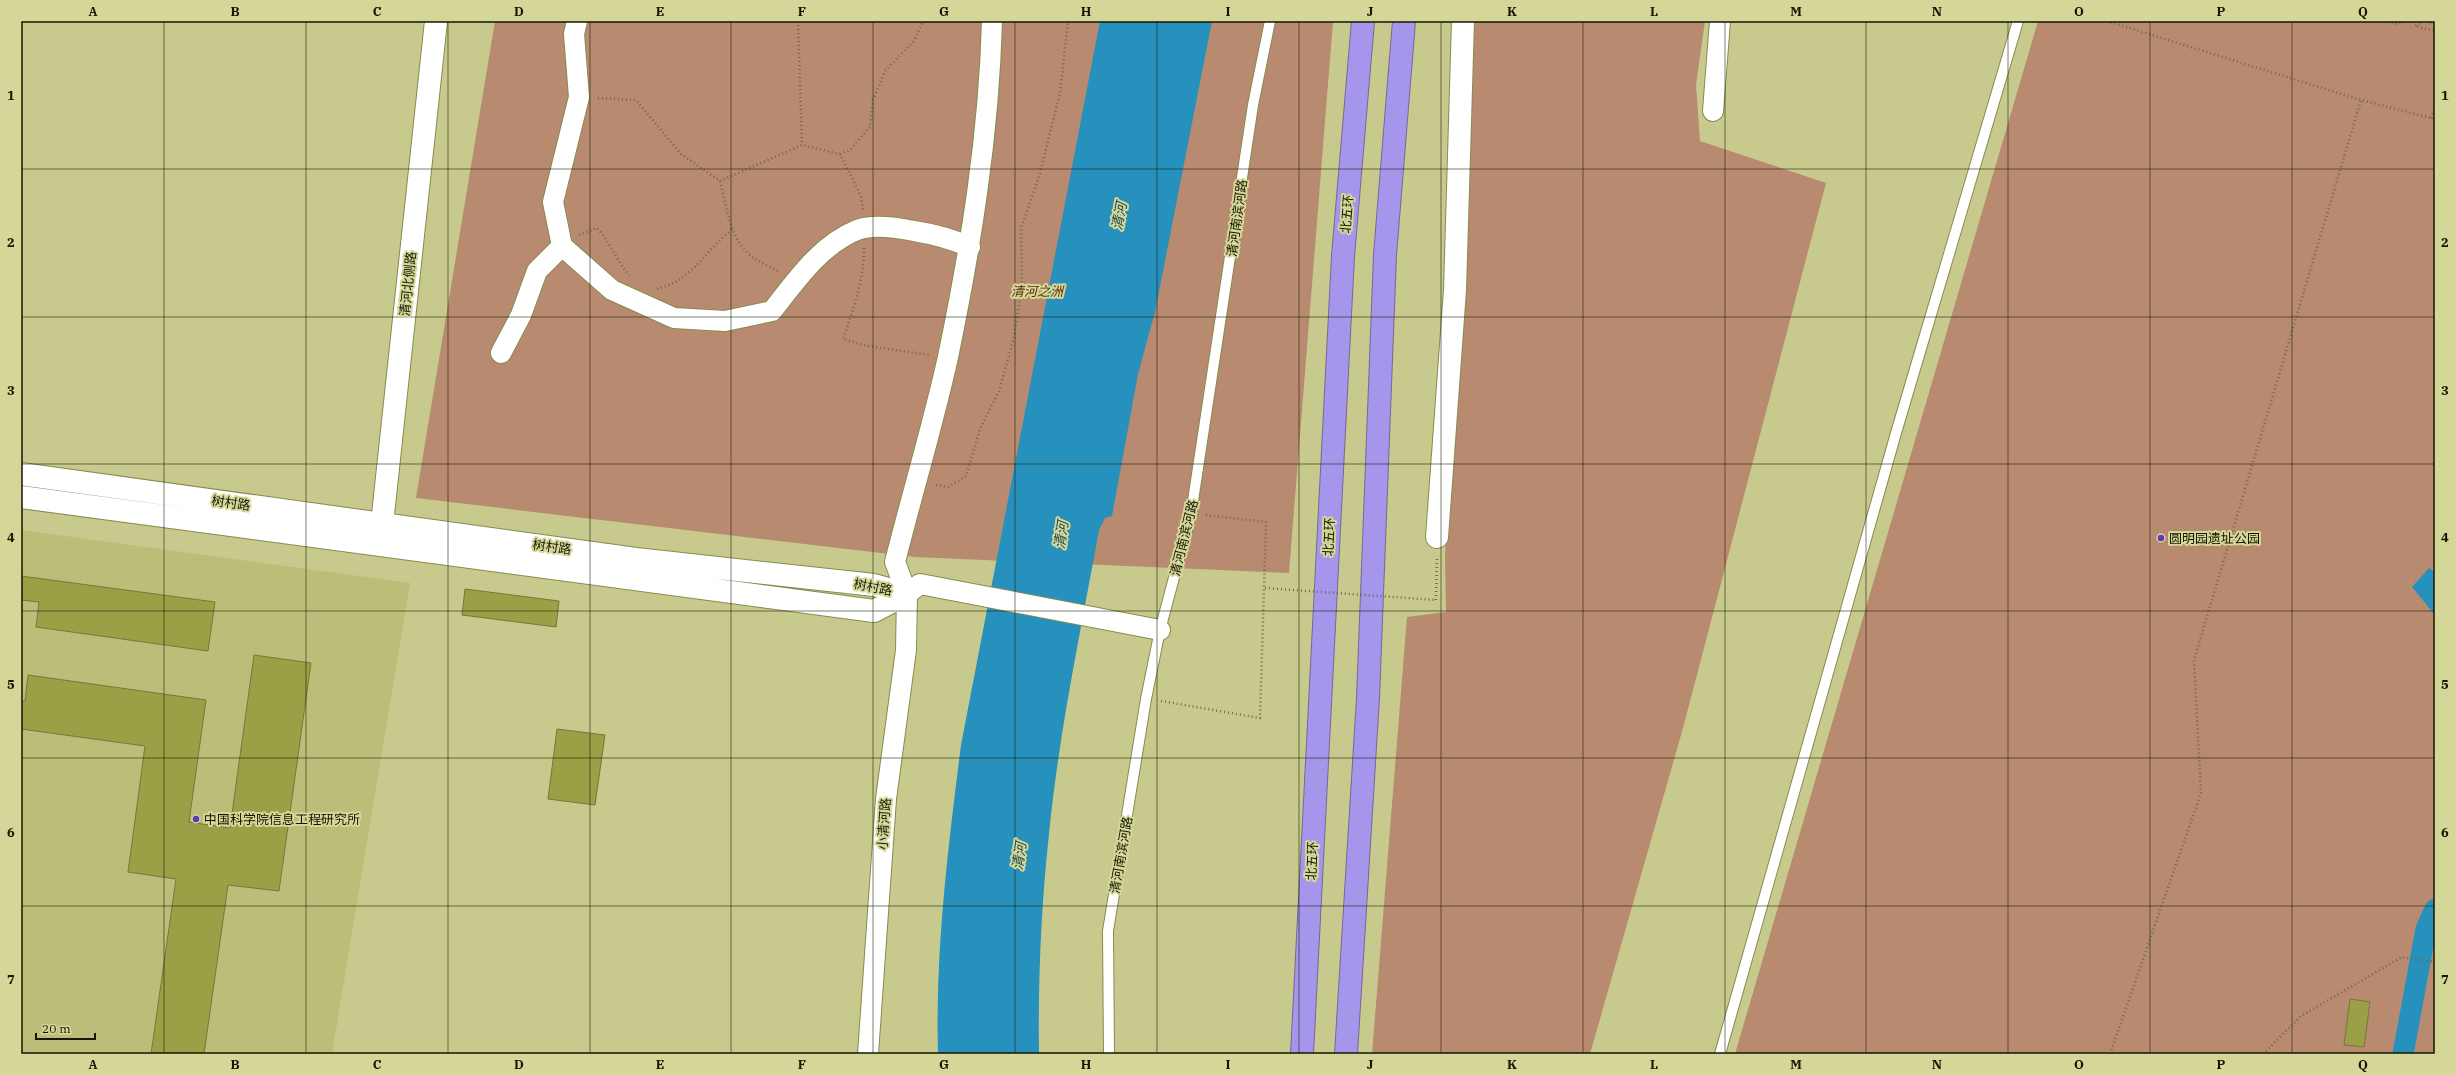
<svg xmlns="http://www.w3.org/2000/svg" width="2456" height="1075" font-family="'IBM Plex Serif','Noto Sans SC',serif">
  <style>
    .built { fill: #bbbe78 }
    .green { fill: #b88a6f }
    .water { fill: #2691bd }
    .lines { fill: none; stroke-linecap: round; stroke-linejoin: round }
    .canal { stroke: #2691bd; stroke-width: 21 }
    .building { fill: #9b9f45; stroke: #75783b }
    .service-casing { stroke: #888b4f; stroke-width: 12 }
    .minor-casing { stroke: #888b4f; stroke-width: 22 }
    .tertiary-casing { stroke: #888b4f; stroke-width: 24 }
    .secondary-casing { stroke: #888b4f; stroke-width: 24 }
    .motorway-casing { stroke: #736999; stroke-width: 24 }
    .path { stroke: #6b6c44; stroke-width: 2.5; stroke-dasharray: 1 3; stroke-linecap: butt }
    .service { stroke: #fff; stroke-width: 10 }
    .minor { stroke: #fff; stroke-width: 20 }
    .tertiary { stroke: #fff; stroke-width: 22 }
    .secondary { stroke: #fff; stroke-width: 22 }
    .motorway { stroke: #a596eb; stroke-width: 22 }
    .path-bridge { stroke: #6b6c44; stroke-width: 2.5; stroke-dasharray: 1 3; stroke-linecap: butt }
    .grid { fill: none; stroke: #161601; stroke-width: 1; stroke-opacity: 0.55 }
    .poi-dot { fill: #5e3bb3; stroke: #d4d798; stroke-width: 1.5 }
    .labels { text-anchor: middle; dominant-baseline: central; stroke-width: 4; stroke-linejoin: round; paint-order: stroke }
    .street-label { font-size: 13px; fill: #161601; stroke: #d4d798 }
    .park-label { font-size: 13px; font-style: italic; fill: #5b2a05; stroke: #d4d798 }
    .poi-label { font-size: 13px; fill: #161601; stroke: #d4d798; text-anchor: start }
    .water-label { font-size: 14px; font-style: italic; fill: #1b4558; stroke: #d4d798 }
    .neatline { fill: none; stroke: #161601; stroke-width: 1.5 }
    .grid-label { font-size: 13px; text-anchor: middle; font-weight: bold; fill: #161601 }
  </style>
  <rect width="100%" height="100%" fill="#c7ca8c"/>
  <path class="built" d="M21 530 410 583 332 1054H21Z"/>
  <path class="green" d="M495 21H1333L1289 573 915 557 416 498Z
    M1472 21H1705L1696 85 1700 141 1826 183 1683 728 1590 1054H1372L1407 617 1446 612 1445 557Z
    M2038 21H2435V1054H1735Z"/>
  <path class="water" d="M1100 21H1212L1155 312 1138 374 1112 516 1105 518 1099 530C1081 630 1059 732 1049 834 1041 907 1038 981 1039 1054H938C935 951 948 848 961 745Z
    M2429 568 2435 572V615L2412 587Z"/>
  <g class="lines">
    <path class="canal" d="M2403 1054 2426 929 2435 909"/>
  </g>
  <path class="building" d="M21 576 215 602 208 651 36 627 39 602 21 600Z
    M465 589 559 601 556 627 462 615Z
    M254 655 311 663 279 891 228 885 204 1054H151L176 879 128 872 145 746 21 729V701H25L28 675 206 700 189 822 230 828Z
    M557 729 605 735 595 805 548 799Z
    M2350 999 2370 1002 2364 1047 2344 1045Z"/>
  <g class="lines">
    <defs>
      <path id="service" d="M1109 1054 1108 931 1146 699 1160 630 1191 514 1253 105 1270 21
        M1720 1054 1896 433 2018 21"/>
      <path id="minor" d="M1713 111 1720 21
        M562 246 553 202 579 97 574 34 577 21
        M501 353 521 315 537 271 562 246 612 290 674 318 725 321 772 311C796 281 820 245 857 230 872 224 899 228 914 231 933 234 952 239 970 247
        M907 594 920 584 1160 630
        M868 1054 886 799 906 650 907 594 895 562C912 494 933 425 948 357 971 246 989 134 992 21"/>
      <path id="tertiary" d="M1437 537 1455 290 1463 21
        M383 544 382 524 436 21"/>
      <path id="secondary" d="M21 474 636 559 874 585 907 594
        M21 497 874 611 907 594"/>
      <path id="motorway" d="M1302 1054 1343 256 1363 21
        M1346 1054 1368 698 1385 255 1404 21"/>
    </defs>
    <use href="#service" class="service-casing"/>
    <use href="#minor" class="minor-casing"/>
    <use href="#tertiary" class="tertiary-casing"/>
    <use href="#secondary" class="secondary-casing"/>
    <use href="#motorway" class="motorway-casing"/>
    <path class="path" d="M798 21 802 145
      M2107 21 2361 100 2435 119
      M2384 21 2395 24 2407 21
      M2435 24 2424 21 2415 26 2435 31
      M598 98 636 100 681 154 720 181C726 203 729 232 744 249 752 259 766 265 778 271
      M2431 118 2435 107
      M840 154 850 150 870 127 873 100 885 71 914 41 923 21
      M720 181 802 145 840 154 861 196 863 210
      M579 235 597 228C610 242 616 260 629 275
      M864 248C864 280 853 310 843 339L868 346 929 355
      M657 289C664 286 671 285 677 281 699 268 713 243 734 228
      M936 485 948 487 966 476 980 429 999 391 1014 338 1022 285 1021 228 1039 177 1060 93 1068 21
      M1436 600 1437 557
      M1161 701 1260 718 1266 522 1205 515
      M2110 1054 2201 793 2194 660 2361 100
      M2263 1054 2301 1016 2402 957 2435 962"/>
    <use href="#service" class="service"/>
    <use href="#minor" class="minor"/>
    <use href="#tertiary" class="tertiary"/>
    <use href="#secondary" class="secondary"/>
    <use href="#motorway" class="motorway"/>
    <path class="path-bridge" d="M1265 588 1436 600"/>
  </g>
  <path class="grid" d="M164 21V1054M306 21V1054M448 21V1054M590 21V1054M731 21V1054M873 21V1054M1015 21V1054M1157 21V1054M1299 21V1054M1441 21V1054M1583 21V1054M1725 21V1054M1866 21V1054M2008 21V1054M2150 21V1054M2292 21V1054M21 169H2435M21 317H2435M21 464H2435M21 611H2435M21 758H2435M21 906H2435"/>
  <g class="poi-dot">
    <circle cx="2161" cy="538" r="4"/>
    <circle cx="196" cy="819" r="4"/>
  </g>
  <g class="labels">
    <g class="street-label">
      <text transform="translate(1347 214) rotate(-85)">北五环</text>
      <text transform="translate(1237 218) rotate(-82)">清河南滨河路</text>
      <text transform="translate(408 284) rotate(-84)">清河北侧路</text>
      <text transform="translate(231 503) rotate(8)">树村路</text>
      <text transform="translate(1329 537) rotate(-87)">北五环</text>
      <text transform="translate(1184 538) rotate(-76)">清河南滨河路</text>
      <text transform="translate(552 547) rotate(8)">树村路</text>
      <text transform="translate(873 587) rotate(11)">树村路</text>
      <text transform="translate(884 824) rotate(-86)">小清河路</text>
      <text transform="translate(1121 855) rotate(-80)">清河南滨河路</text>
      <text transform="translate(1312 861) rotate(-87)">北五环</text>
    </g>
    <g class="park-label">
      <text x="1037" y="291">清河之洲</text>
    </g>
    <g class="poi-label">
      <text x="2169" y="538">圆明园遗址公园</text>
      <text x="204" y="819">中国科学院信息工程研究所</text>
    </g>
    <g class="water-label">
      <text transform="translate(1119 216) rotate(-79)">清河</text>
      <text transform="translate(1061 535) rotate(-82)">清河</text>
      <text transform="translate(1019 856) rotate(-82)">清河</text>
    </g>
  </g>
  <rect width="2456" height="1075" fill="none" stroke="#d4d798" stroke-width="44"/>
  <path d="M36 1033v6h59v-6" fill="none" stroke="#161601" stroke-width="2"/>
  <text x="42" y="1033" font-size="12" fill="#161601" stroke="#d4d798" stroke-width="3" paint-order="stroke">20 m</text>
  <rect x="22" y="22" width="2412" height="1031" class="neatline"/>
  <g class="grid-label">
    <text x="93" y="16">A</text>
    <text x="235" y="16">B</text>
    <text x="377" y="16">C</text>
    <text x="519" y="16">D</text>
    <text x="660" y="16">E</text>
    <text x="802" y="16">F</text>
    <text x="944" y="16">G</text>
    <text x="1086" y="16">H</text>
    <text x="1228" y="16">I</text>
    <text x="1370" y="16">J</text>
    <text x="1512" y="16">K</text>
    <text x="1654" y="16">L</text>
    <text x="1796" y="16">M</text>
    <text x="1937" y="16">N</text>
    <text x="2079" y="16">O</text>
    <text x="2221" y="16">P</text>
    <text x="2363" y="16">Q</text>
    <text x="11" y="100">1</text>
    <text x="2445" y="100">1</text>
    <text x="11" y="247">2</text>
    <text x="2445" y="247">2</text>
    <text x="11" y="395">3</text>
    <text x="2445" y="395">3</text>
    <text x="11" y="542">4</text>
    <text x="2445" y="542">4</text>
    <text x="11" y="689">5</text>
    <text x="2445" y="689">5</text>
    <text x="11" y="837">6</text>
    <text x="2445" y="837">6</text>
    <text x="11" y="984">7</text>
    <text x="2445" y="984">7</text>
    <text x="93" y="1069">A</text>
    <text x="235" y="1069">B</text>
    <text x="377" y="1069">C</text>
    <text x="519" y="1069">D</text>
    <text x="660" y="1069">E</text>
    <text x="802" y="1069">F</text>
    <text x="944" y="1069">G</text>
    <text x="1086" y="1069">H</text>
    <text x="1228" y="1069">I</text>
    <text x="1370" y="1069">J</text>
    <text x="1512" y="1069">K</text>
    <text x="1654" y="1069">L</text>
    <text x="1796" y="1069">M</text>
    <text x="1937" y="1069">N</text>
    <text x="2079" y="1069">O</text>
    <text x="2221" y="1069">P</text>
    <text x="2363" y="1069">Q</text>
  </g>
</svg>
